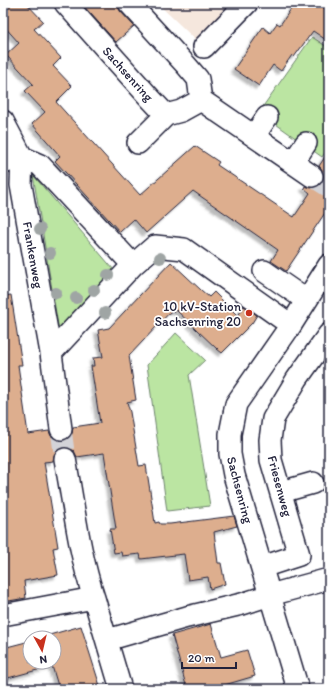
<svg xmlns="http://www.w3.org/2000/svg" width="332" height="692" font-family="Itim,sans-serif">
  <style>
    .built { fill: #f5e7dd }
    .green { fill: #bbe5a2; stroke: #6e846e }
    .building { fill: #ddae8e; stroke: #22223b; filter: url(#shadow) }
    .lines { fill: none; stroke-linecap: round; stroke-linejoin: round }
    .minor-tunnel { stroke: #d3d3d8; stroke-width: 21; stroke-dasharray: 21 10; stroke-linecap: butt }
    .minor-casing { stroke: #22223b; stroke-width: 24 }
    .minor { stroke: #fff; stroke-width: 21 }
    .tree { fill: #9fa5a4 }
    .poi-dot { fill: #c8321e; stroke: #fff; stroke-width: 1.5 }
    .labels { text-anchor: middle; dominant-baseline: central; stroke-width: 3.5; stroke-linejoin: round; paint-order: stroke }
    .street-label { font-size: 13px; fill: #22223b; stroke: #fff }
    .poi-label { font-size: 13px; fill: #22223b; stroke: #fff; text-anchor: end }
  </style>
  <defs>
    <filter id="shadow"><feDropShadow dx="-3.5" dy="3.5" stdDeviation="1" flood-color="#0004"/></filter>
  </defs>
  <rect width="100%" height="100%" fill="#fff"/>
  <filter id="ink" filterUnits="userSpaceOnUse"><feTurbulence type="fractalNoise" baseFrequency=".025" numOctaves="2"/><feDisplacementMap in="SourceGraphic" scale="8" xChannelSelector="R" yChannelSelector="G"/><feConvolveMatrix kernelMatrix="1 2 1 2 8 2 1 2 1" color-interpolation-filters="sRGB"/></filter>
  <g filter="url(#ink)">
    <path class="built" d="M157 3H240L198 42Z"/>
    <path class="green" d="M312 37 329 48V147L322 157 259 112Z
      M33 175 120 277 61 343Z
      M176 333 205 360 189 375 210 506 167 511 147 365Z"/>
    <path class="building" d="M3 3H26L43 21 34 29 61 58 53 66 72 86 56 102 140 195 195 146 219 162 217 165 294 217 310 193 304 188 305 186 311 188 317 187 322 182 324 177 323 171 319 166 329 151V207L286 271 271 261 278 250 193 191 146 233 134 219 120 232 55 161 60 156 32 124 45 112 25 91 33 84 6 55 19 43 3 25Z
      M81 3H117L120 11 134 26 116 42Z
      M295 3H329V42L313 31 294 57 292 55 281 71 273 65 259 86 234 69 263 27 270 33 277 23 280 25Z
      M171 262 201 290 209 297 214 292 238 316 244 306 257 315 252 323 222 353 217 349 219 347 217 349 176 310 174 312 172 310 129 356 136 400 127 402 130 412 139 466 146 465 155 523 159 522 160 524H170L234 516 237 526 214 532 218 563H221L225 584 210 589 208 577 188 580 184 554 141 559 140 554 122 556 121 552 114 553 110 529H116L104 453 77 457 74 451 69 448 63 447 57 450 54 455 53 461 44 462 58 547 53 548 58 575 24 581 26 598 3 602V296L11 295 22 365H18L28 434 49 431 51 436 56 440 63 441 68 439 72 434 73 427 100 423 91 366H94L93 358 103 357 98 330 109 328Z
      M211 624 221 657 247 650 255 676 221 686 222 689H187L172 635Z
      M81 626 101 689H59L52 666 8 678 3 660V648L30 641V662H54V638H39Z"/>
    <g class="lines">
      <path class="minor-tunnel" d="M312 176 329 187
        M61 429 65 459"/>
      <defs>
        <path id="minor" d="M65 3 149 97 166 115 181 111 201 100
          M129 3 186 65 198 79 201 100 312 176
          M204 47 247 3
          M3 121 22 157 21 185 51 353 61 429
          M254 136 267 117
          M138 143 166 115
          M3 163 22 157 40 165 133 265
          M293 163 306 143
          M264 271 306 300
          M51 353 133 265 155 246 184 249 291 325
          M281 492 313 483
          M262 567 299 555 271 460 270 440 273 419 297 379 329 334
          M94 598 121 689
          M3 615 94 598C79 553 74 506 65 459
          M107 640 187 617 242 604 270 595 329 579
          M298 689 234 475 230 454V434L236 404 291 325 329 265"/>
      </defs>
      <use href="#minor" class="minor-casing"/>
      <use href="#minor" class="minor"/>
    </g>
    <g class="tree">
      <circle cx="40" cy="229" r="6"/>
      <circle cx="50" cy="253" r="6"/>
      <circle cx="160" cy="258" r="6"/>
      <circle cx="108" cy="275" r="6"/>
      <circle cx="94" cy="290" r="6"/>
      <circle cx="56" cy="293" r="6"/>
      <circle cx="76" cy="298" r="6"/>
      <circle cx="105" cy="313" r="6"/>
    </g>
  </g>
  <circle class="poi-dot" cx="249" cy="313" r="4"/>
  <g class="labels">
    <g class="street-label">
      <text transform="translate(128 74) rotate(48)">Sachsenring</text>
      <text transform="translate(33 255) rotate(80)">Frankenweg</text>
      <text transform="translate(280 486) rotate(75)">Friesenweg</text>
      <text transform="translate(240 490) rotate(75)">Sachsenring</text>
    </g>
    <g class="poi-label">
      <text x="241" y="306">10 kV-Station<tspan x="241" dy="15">Sachsenring 20</tspan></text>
    </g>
  </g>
  <rect width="332" height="692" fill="none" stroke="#fff" stroke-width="16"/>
  <rect x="8" y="8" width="316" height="676" fill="none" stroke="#22223b" stroke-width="1.5" filter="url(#ink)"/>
  <g transform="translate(42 650) rotate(172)"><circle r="19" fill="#ffffff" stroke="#a7a7b1"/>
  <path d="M0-3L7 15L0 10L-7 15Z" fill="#c8321e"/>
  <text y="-6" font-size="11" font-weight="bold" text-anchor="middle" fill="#22223b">N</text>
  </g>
  <path d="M182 662v6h54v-6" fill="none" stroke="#22223b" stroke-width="2"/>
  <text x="188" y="662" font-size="12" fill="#22223b" stroke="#ffffff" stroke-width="3" paint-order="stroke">20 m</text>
</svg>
